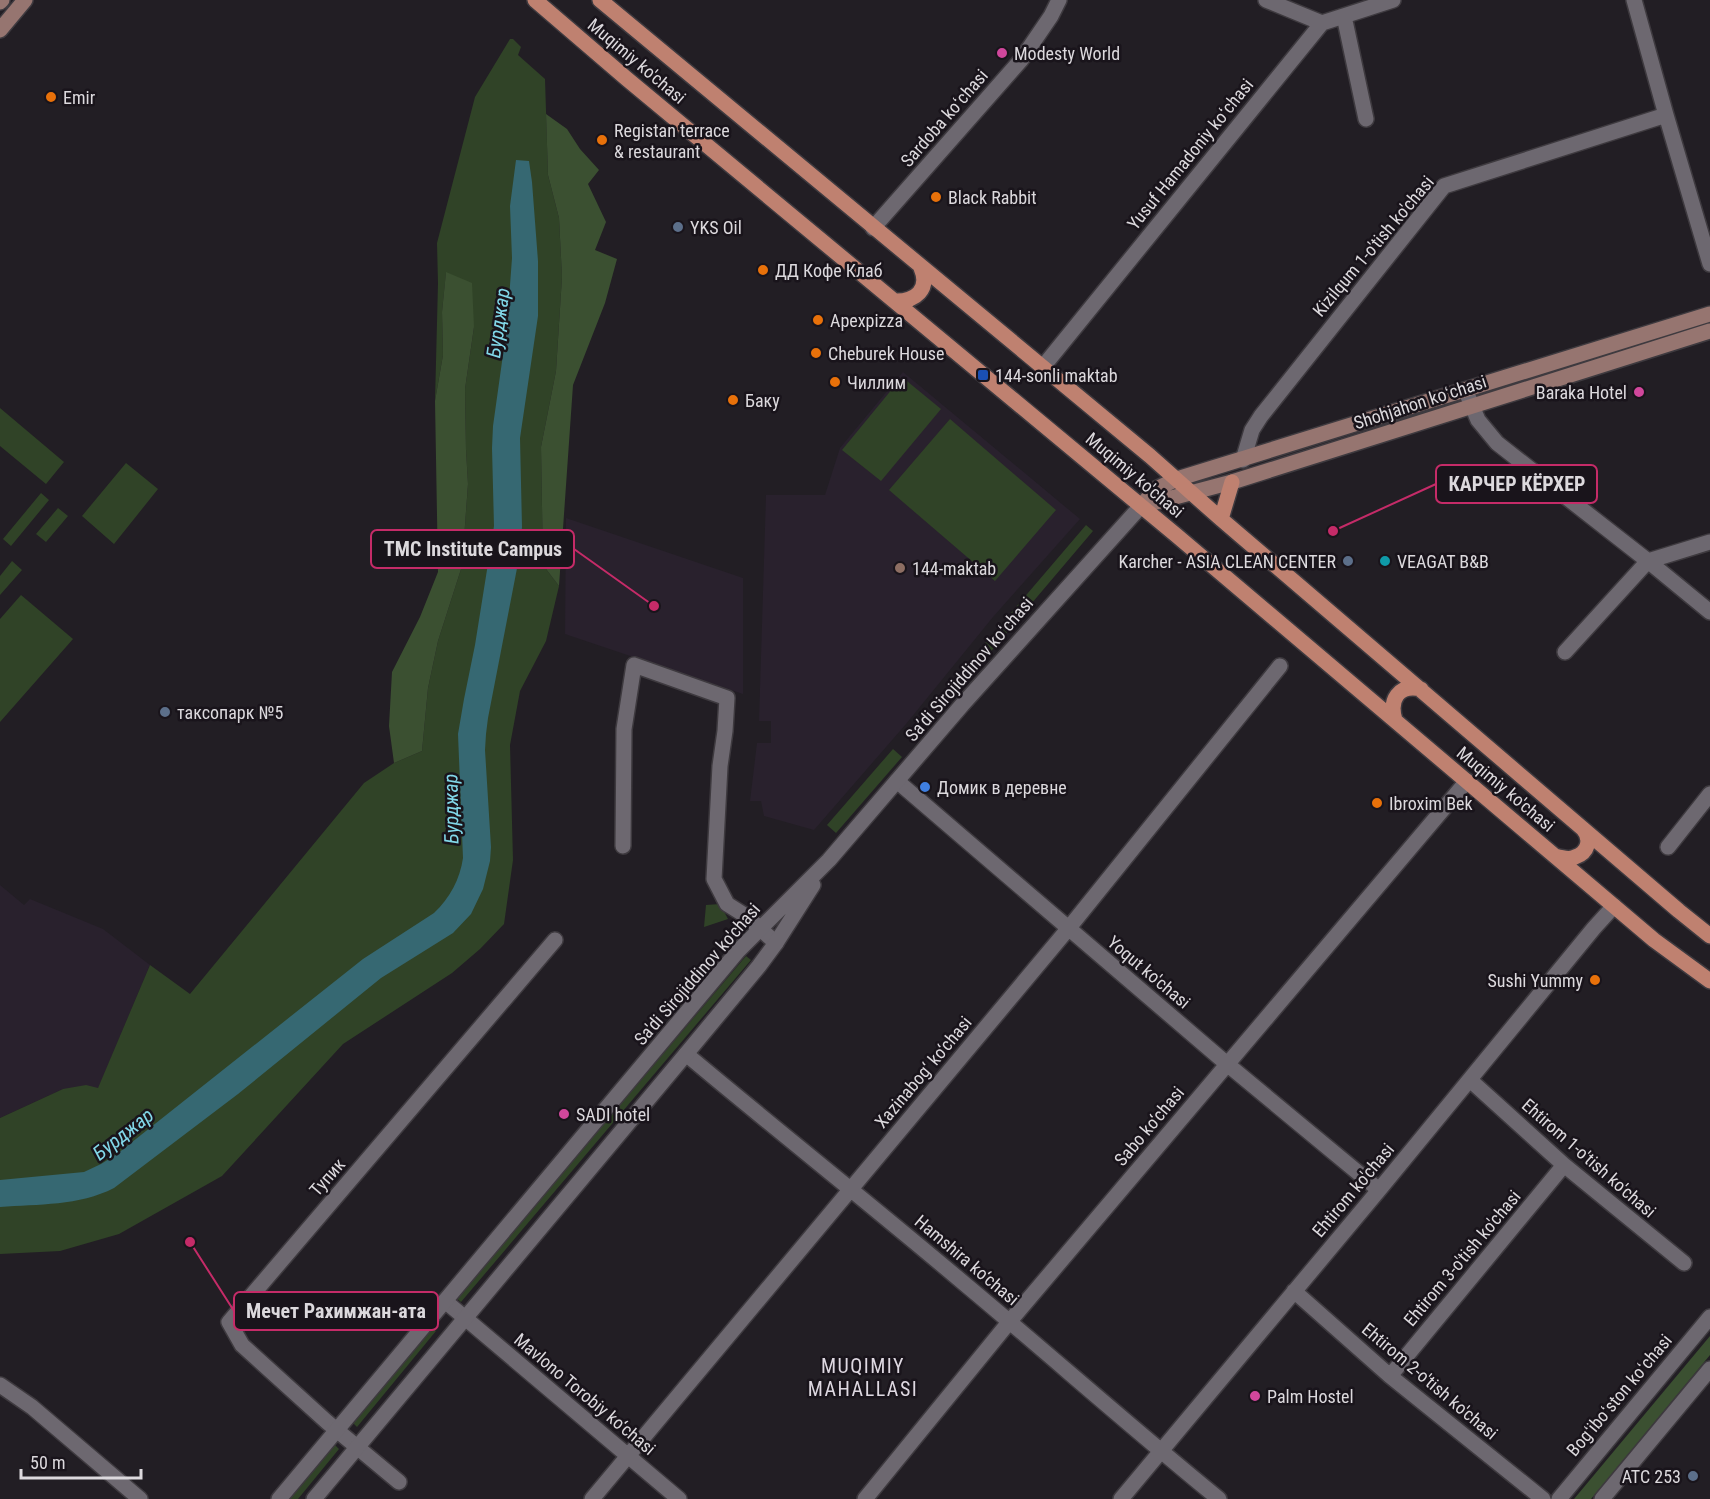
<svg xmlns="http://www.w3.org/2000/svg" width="1710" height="1499" font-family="'Roboto Condensed',sans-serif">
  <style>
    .built { fill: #29212d }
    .green { fill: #304327 }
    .forest { fill: #3b5031 }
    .water { fill: #366872 }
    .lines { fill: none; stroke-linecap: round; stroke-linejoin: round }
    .minor-casing { stroke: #3e3a3f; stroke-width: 18 }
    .tertiary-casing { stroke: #3e3a3f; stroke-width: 18 }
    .secondary-casing { stroke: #3e3a3f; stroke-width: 18 }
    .primary-casing { stroke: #3e3a3f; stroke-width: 18 }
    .minor { stroke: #6d6870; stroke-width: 15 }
    .tertiary { stroke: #6d6870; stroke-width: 15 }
    .secondary { stroke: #967570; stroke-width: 15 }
    .primary { stroke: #bf8170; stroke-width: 15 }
    .hotel-dot { fill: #d1479c; stroke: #19141b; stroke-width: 2 }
    .food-dot { fill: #e8710a; stroke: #19141b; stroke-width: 2 }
    .service-dot { fill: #5c6f8a; stroke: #19141b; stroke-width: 2 }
    .transit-dot { fill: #1a4fb4; stroke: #19141b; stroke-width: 2 }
    .culture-dot { fill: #0f9aa8; stroke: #19141b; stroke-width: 2 }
    .education-dot { fill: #8d6e63; stroke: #19141b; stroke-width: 2 }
    .shop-dot { fill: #3f7fe0; stroke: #19141b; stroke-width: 2 }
    .labels { text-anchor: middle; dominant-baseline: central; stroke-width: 5; stroke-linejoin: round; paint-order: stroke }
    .poi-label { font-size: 18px; fill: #dcd9dd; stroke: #19141b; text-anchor: start }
    .street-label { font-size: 18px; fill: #dcd9dd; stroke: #19141b }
    .water-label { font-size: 20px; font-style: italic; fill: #82d8e9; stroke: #19141b }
    .neighbourhood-label { font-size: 20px; letter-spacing: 1.5px; fill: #ded8e1; stroke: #19141b }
    .leader { fill: none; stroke: #c52b68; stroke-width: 2 }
    .callout-dot { fill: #c52b68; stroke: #19141b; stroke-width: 2 }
    .callout { fill: #19141b; stroke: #c52b68; stroke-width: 2 }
    .callout-label { font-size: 20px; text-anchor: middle; font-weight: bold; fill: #dcd9dd }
  </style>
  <rect width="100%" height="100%" fill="#221e24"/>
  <path class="built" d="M903 372 1080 519 993 617 906 724 814 830 764 816 761 801H750L757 743H771V721H759L766 495H825L840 448Z
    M566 518 743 578V694L565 634Z
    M0 885 24 905 30 899 103 929 150 965 98 1089H63L0 1118Z"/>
  <path class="green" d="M510 39H513L521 47 518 55 545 79 548 175 559 218 562 277 556 371 541 447 543 565 559 586 546 641 520 691 510 745 513 860 504 924 480 949 452 973 343 1044 222 1176 119 1234 60 1251 0 1254V1118L63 1089 86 1085 98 1088 150 965 190 994 364 783 394 763 422 751 428 688 438 641 462 566 468 484 466 450 465 389 474 327 446 273 442 312 443 355 435 401 438 283 437 243 475 97Z
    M902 377 941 409 881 481 842 450Z
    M0 408 64 462 46 484 0 446Z
    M950 419 1056 510 995 581 889 490Z
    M126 463 158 489 114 544 82 516Z
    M41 493 49 500 11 546 3 539Z
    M58 508 68 516 46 542 36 534Z
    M1086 525 1093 531 943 708 935 702Z
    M12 561 22 570 0 595V576Z
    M21 595 73 639 0 722V619Z
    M893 749 902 757 836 833 827 825Z
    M720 904 728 919 704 927 706 905Z
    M746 956 751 960 461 1302 456 1298Z
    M432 1328 436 1331 357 1427 353 1423Z
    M334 1444 339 1449 298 1499H288Z"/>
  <path class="forest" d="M546 114 567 129 580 149 599 170 588 184 606 222 595 250 617 259 605 303 573 385 559 586 543 565 541 447 556 371 562 277 559 218 548 175Z
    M446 272 472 283 474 327 465 389 466 450 468 484 462 566 438 641 428 688 422 751 394 763 389 726 392 672 420 617 438 572 435 401 443 355 442 312Z
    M1710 1336V1355L1591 1499H1574Z"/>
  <path class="water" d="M516 160 529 161 532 182 538 261V316L520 438 522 527 519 558 488 718 486 734 485 750 491 847 490 861 483 889 471 914 453 933 381 978 238 1094 114 1188C79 1206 38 1204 0 1207V1180L84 1172 101 1164 117 1154 363 959 434 913C450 898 460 879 463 858L458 734 464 699 475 645 494 526 492 448 493 426 507 326 512 258 510 206Z"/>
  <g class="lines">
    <defs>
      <path id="minor" d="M1266 0 1322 23
        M1634 0 1666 115 1710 264
        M1344 16 1366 119
        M873 228 1021 60 1051 16 1059 0
        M1042 368 1322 23 1393 0
        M1467 394 1478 420 1497 443 1648 561 1710 612
        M1243 460 1252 430 1261 416 1444 186 1666 115
        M1565 652 1648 561 1710 542
        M897 781 1227 1064 1379 1190
        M623 846 624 729 634 665 727 698 725 731 720 766 714 879 727 904 746 916 776 943
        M1668 847 1710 794
        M686 1054C779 1132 874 1207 966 1285 1051 1356 1133 1429 1219 1499
        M1470 1080 1564 1165 1684 1263
        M1294 1291 1390 1376 1543 1499
        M445 1301 679 1499
        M1390 1376 1564 1165
        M0 1385 32 1407 140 1499
        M399 1482 327 1422 242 1345 229 1322 555 940
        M592 1499 1068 929 1280 666
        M865 1499 1010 1321 1467 781
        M1121 1499 1379 1190 1594 928 1614 906"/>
      <path id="tertiary" d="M279 1499 738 951 829 860 962 705 1141 506
        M314 1499 686 1054 759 966 776 943 813 885
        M1559 1499 1710 1317
        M1602 1499 1710 1369"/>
      <path id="secondary" d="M0 2 2 0
        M0 30 25 0
        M1141 506 1156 489 1177 479 1710 314
        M1141 506 1232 482 1710 331"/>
      <path id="primary" d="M535 0 627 79 1176 535 1654 940 1710 981
        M600 0 1150 456 1221 519 1679 911 1710 936
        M894 301C916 302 930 289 921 268
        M1221 519 1232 482
        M1395 720C1389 700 1398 684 1421 689
        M1555 856C1562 858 1569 860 1575 857 1588 853 1592 839 1583 829"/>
    </defs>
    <use href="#minor" class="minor-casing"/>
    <use href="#tertiary" class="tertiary-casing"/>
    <use href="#secondary" class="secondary-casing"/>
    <use href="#primary" class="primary-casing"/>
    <use href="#minor" class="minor"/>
    <use href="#tertiary" class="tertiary"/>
    <use href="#secondary" class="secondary"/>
    <use href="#primary" class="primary"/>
  </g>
  <g class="hotel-dot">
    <circle cx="1002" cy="53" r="6"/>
    <circle cx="1639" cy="392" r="6"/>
    <circle cx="564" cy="1114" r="6"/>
    <circle cx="1255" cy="1396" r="6"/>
  </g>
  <g class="food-dot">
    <circle cx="51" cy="97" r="6"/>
    <circle cx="602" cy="140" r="6"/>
    <circle cx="936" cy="197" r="6"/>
    <circle cx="763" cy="270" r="6"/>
    <circle cx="818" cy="320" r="6"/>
    <circle cx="816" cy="353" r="6"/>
    <circle cx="835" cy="382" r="6"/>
    <circle cx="733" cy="400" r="6"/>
    <circle cx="1377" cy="803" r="6"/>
    <circle cx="1595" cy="980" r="6"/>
  </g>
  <g class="service-dot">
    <circle cx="678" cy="227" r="6"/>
    <circle cx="1348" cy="561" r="6"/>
    <circle cx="165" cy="712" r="6"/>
    <circle cx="1693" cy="1476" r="6"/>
  </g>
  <rect class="transit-dot" x="977" y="369" width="12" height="12" rx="3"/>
  <circle class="culture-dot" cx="1385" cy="561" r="6"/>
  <circle class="education-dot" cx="900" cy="568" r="6"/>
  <circle class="shop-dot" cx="925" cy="787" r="6"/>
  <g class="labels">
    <g class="poi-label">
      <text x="1014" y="53">Modesty World</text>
      <text x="63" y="97">Emir</text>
      <text x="614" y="130">Registan terrace<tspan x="614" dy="21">&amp; restaurant</tspan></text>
      <text x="948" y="197">Black Rabbit</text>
      <text x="690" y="227">YKS Oil</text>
      <text x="775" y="270">ДД Кофе Клаб</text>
      <text x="830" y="320">Apexpizza</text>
      <text x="828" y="353">Cheburek House</text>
      <text x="995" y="375">144-sonli maktab</text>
      <text x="847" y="382">Чиллим</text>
      <text x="1627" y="392" text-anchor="end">Baraka Hotel</text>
      <text x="745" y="400">Баку</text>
      <text x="1336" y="561" text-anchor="end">Karcher - ASIA CLEAN CENTER</text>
      <text x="1397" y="561">VEAGAT B&amp;B</text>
      <text x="912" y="568">144-maktab</text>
      <text x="177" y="712">таксопарк №5</text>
      <text x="937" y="787">Домик в деревне</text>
      <text x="1389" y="803">Ibroxim Bek</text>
      <text x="1583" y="980" text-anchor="end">Sushi Yummy</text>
      <text x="576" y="1114">SADI hotel</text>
      <text x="1267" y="1396">Palm Hostel</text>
      <text x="1681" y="1476" text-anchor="end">АТС 253</text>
    </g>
    <g class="street-label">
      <text transform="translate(637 61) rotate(40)">Muqimiy ko'chasi</text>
      <text transform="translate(944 118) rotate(-49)">Sardoba koʻchasi</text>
      <text transform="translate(1190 154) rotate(-51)">Yusuf Hamadoniy koʻchasi</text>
      <text transform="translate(1373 246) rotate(-50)">Kizilqum 1-o'tish ko'chasi</text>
      <text transform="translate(1420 402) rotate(-18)">Shohjahon koʻchasi</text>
      <text transform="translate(1135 475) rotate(40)">Muqimiy ko'chasi</text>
      <text transform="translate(969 669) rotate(-49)">Saʼdi Sirojiddinov koʻchasi</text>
      <text transform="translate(1506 789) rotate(40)">Muqimiy ko'chasi</text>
      <text transform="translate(1149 972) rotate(40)">Yoqut ko'chasi</text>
      <text transform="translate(697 974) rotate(-49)">Sa'di Sirojiddinov ko'chasi</text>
      <text transform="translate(923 1072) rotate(-50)">Xazinabog‘ ko‘chasi</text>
      <text transform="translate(1149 1126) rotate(-50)">Sabo ko‘chasi</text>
      <text transform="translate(1589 1158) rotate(41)">Ehtirom 1-o'tish ko'chasi</text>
      <text transform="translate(327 1177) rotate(-49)">Тупик</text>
      <text transform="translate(1353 1190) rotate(-50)">Ehtirom ko'chasi</text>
      <text transform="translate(1462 1258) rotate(-50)">Ehtirom 3-o'tish ko'chasi</text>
      <text transform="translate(967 1260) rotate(40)">Hamshira ko‘chasi</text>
      <text transform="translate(1430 1381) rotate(40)">Ehtirom 2-o'tish ko'chasi</text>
      <text transform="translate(585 1394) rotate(40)">Mavlono Torobiy ko‘chasi</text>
      <text transform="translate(1619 1395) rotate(-50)">Bogʻiboʻston koʻchasi</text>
    </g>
    <g class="water-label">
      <text transform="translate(498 323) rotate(-82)">Бурджар</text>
      <text transform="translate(451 809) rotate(-91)">Бурджар</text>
      <text transform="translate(123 1134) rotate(-38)">Бурджар</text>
    </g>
    <g class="neighbourhood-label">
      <text x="863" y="1366">MUQIMIY<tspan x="863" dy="23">MAHALLASI</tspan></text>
    </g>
  </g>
  <path class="leader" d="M1333 531L1436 484M654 606L574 549M190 1242L234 1311"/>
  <g class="callout-dot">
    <circle cx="1333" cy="531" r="6"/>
    <circle cx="654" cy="606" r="6"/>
    <circle cx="190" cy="1242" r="6"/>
  </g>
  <g class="callout">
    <rect x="1436" y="465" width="161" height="38" rx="6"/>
    <rect x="371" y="530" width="203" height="38" rx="6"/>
    <rect x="234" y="1292" width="204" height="38" rx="6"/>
  </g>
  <g class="callout-label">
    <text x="1517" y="491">КАРЧЕР КЁРХЕР</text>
    <text x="473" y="556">TMC Institute Campus</text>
    <text x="336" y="1318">Мечет Рахимжан-ата</text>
  </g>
  <path d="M21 1469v9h120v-9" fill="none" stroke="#dcd9dd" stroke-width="3"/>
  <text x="30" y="1469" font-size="18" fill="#dcd9dd" stroke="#19141b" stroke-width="4.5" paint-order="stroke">50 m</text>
</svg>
